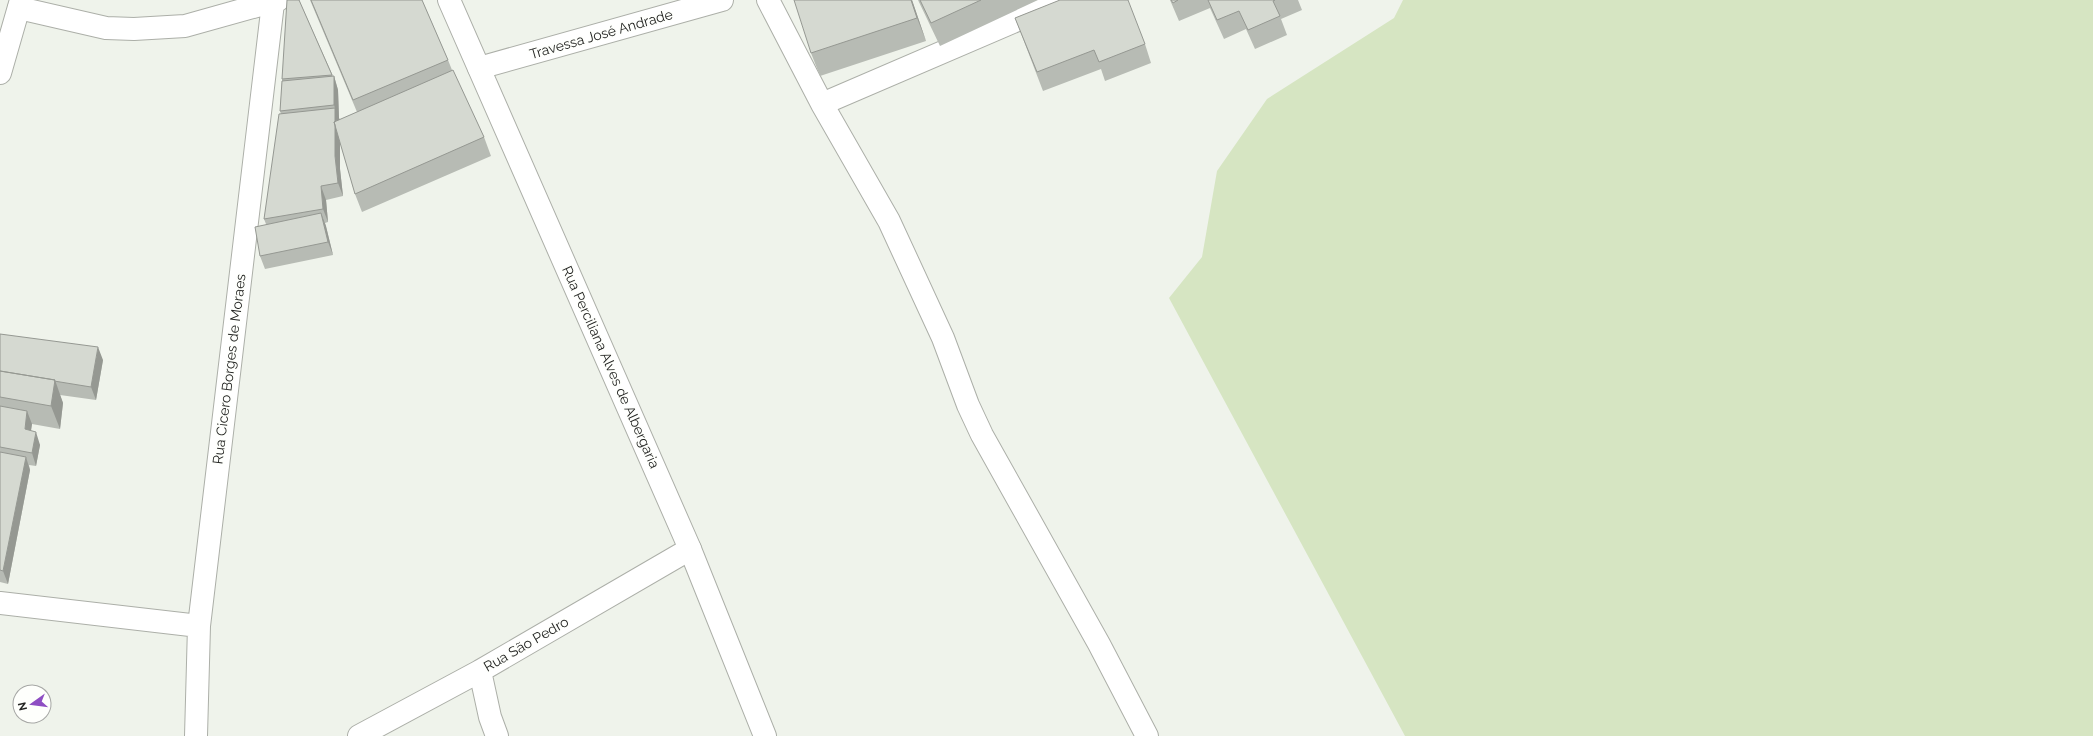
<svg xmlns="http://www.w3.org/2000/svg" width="2093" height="736" font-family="Raleway,sans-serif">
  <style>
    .green { fill: #d6e5c2 }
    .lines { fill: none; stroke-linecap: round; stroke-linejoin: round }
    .street-casing { stroke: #acafa8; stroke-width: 24 }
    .secondary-casing { stroke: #acafa8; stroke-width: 24 }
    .street { stroke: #fff; stroke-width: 22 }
    .secondary { stroke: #fff; stroke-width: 22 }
    .wall { fill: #b7bbb4 }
    .shaded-wall { fill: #959892 }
    .building { fill: #d5d9d1; stroke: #959892 }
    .labels { text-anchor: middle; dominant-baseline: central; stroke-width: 3; stroke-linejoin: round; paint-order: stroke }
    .street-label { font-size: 14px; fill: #232422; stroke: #fefffc }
  </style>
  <rect width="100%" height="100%" fill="#eff3eb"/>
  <path class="green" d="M1403 0H2093V736H1405L1169 298 1202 257 1217 171 1267 99 1394 18Z"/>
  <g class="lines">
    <defs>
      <path id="street" d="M768 0 822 104 889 221 943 338 968 405 982 435 1099 644 1147 736
        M19 8 106 28 134 29 185 26 278 0
        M479 68 722 0
        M822 104 1064 0
        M0 603 199 626
        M480 671 490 717 497 736
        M196 736 199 626 273 3
        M359 736 480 671 690 549"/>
      <path id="secondary" d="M449 0 690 549 765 736
        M0 73 21 0"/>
    </defs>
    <use href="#street" class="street-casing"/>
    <use href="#secondary" class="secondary-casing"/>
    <use href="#street" class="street"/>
    <use href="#secondary" class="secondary"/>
  </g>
  <path class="wall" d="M299 0 333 76H334L338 90 339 118 340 120 357 112 310 0H422L448 60 452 70 484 137 491 156 362 212 355 194 340 142V169L343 196 326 200 328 222 325 223 333 255 265 269 260 256 266 224 264 219 281 114 280 111 282 81V79Z
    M912 0 926 41 820 76 811 53Z
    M918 0H1038L940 46Z
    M1170 0H1298L1302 10 1281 19 1287 35 1255 49 1246 29 1224 39 1210 8 1179 21Z
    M1015 18 1145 44 1151 63 1105 81 1101 69 1043 91Z
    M0 334 103 360 96 400 60 395 63 403 60 429 32 424 31 431 40 445 36 466 29 465 30 470 8 584 0 582Z"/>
  <path class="shaded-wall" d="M911 0H912L926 41 917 18Z
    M334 76 338 90 339 118 340 121V169L343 196 338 183 335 156V108L334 105Z
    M321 186 326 200 328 222 323 209Z
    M321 213 326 226 333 255 328 242Z
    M98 347 103 360 96 400 91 387Z
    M55 380 63 403 60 429 51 406Z
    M27 411 32 424 29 442 25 429Z
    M36 432 40 445 36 466 32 453Z
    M26 457 30 470 8 584 3 571Z"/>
  <path class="building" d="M287 0H299L332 75 282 79Z
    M311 0H422L448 60 353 100Z
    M794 0H911L917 18 811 53Z
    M920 0H981L931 23Z
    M1060 0H1128L1145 44 1099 62 1094 50 1037 72 1015 18Z
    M1171 0H1178L1173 3Z
    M1208 0H1275L1273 1 1280 16 1248 30 1239 11 1217 20Z
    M453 70 484 137 355 194 334 122Z
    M334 76V105L280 111 282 81Z
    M335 108V122H334L335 125V156L338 183 321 186 323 209 264 219 279 114Z
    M321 213 328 242 260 256 255 227Z
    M0 334 98 347 91 387 54 381 55 380 0 371Z
    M0 371 55 380 51 406 0 397Z
    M0 406 27 411 25 429 36 432 32 453 0 447Z
    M0 452 26 457 3 571 0 570Z"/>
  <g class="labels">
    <g class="street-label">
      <text transform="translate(601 34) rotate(-16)">Travessa José Andrade</text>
      <text transform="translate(611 367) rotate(66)">Rua Perciliana Alves de Albergaria</text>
      <text transform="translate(229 369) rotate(-83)">Rua Cicero Borges de Moraes</text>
      <text transform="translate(526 644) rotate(-30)">Rua São Pedro</text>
    </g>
  </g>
  <g transform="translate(32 704) rotate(256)"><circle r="19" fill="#fefffc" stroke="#a6a7a5"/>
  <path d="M0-3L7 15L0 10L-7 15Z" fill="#8e4ec3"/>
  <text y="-6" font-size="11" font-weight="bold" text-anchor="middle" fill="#232422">N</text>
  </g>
</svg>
